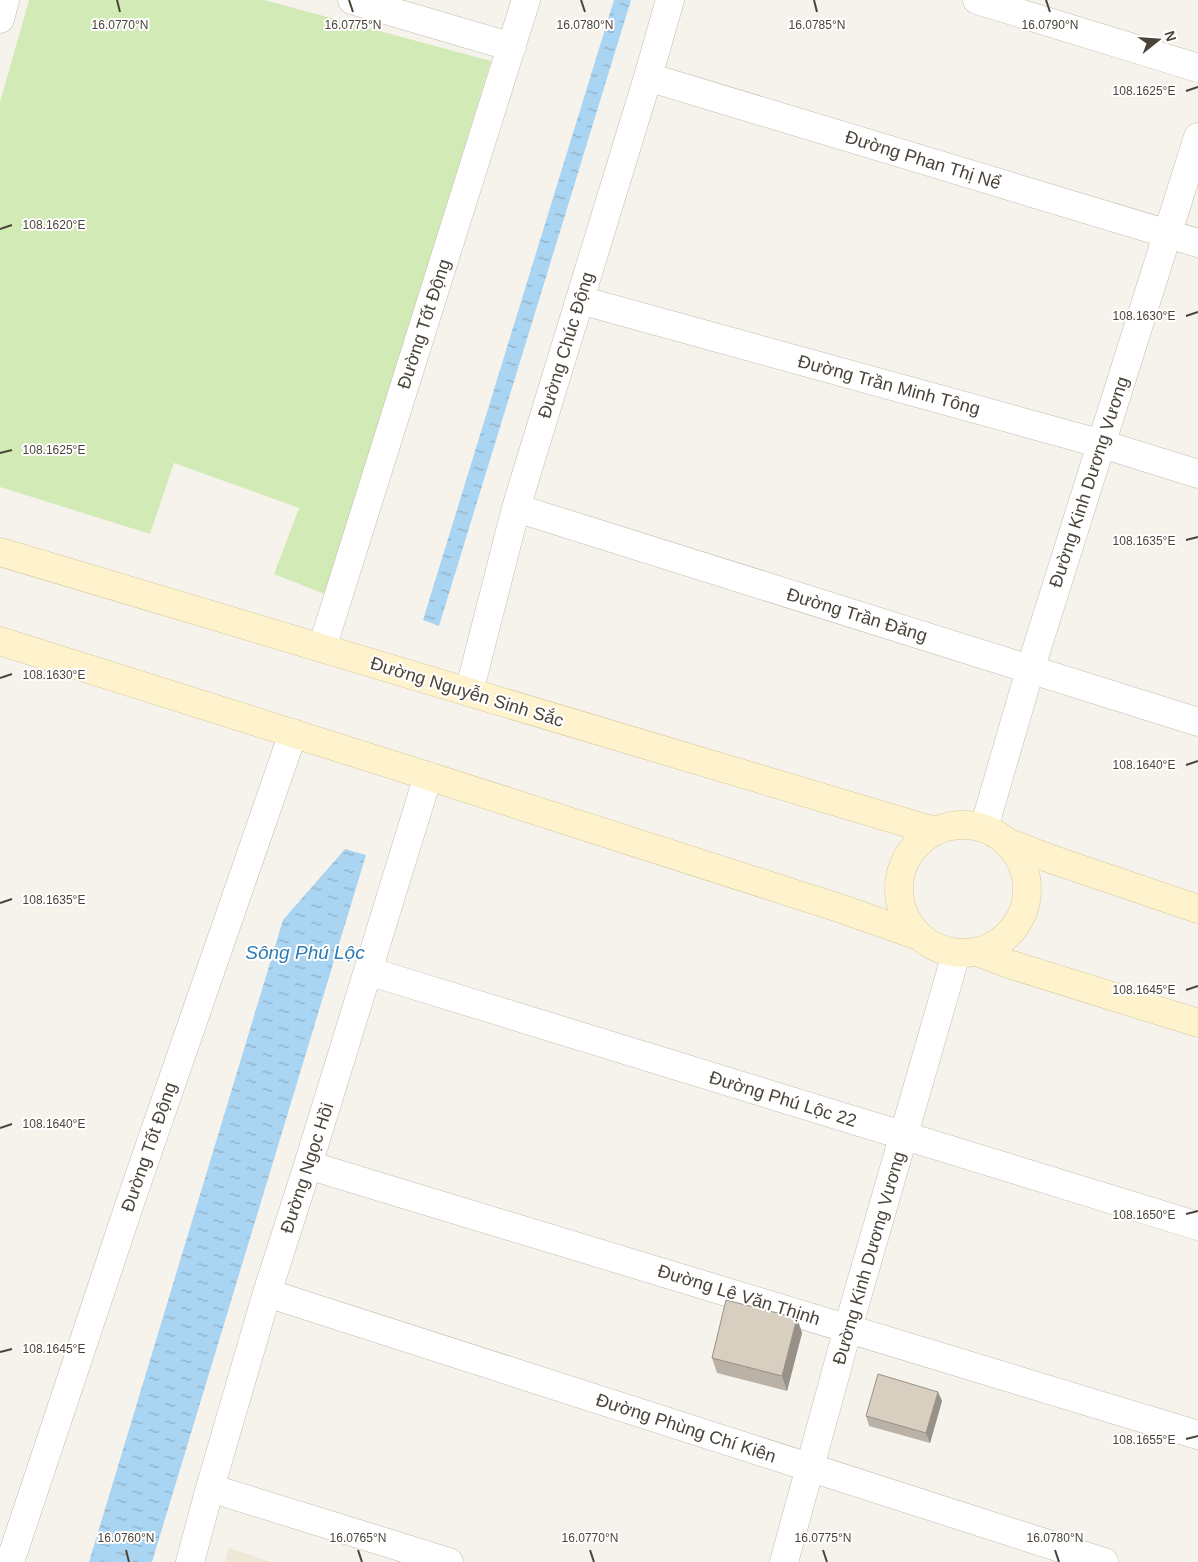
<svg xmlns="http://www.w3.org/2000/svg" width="1198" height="1562" font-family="Arial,sans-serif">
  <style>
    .education { fill: #efe8d6 }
    .grass { fill: #d2eab5 }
    .water { fill: url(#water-ripples) }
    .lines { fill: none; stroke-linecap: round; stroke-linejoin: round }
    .minor-casing { stroke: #c2bbae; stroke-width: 29 }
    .tertiary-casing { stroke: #c2bbae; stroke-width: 29 }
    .secondary-casing { stroke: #d6c79b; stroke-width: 29 }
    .minor { stroke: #fff; stroke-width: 28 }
    .tertiary { stroke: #fff; stroke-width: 28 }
    .secondary { stroke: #fff3cd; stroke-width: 28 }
    .wall { fill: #bab2a6 }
    .shaded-wall { fill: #979187 }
    .building { fill: #d8cfc1; stroke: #979187 }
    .ticks { fill: none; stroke: #4b4439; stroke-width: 2 }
    .labels { text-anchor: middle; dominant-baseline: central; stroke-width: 4; stroke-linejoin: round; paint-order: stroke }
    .street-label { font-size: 18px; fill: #4b4439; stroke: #fff }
    .water-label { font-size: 19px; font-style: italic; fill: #2e7ab2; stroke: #fff }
    .ticks-label { font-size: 12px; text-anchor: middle; fill: #4b4439; stroke: #fff; stroke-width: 4; stroke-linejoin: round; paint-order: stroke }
  </style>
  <defs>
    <pattern id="water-ripples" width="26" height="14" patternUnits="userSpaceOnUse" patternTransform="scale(1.25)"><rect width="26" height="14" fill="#a9d4f2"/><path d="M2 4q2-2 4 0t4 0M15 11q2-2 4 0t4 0" fill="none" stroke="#8caec5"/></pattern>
  </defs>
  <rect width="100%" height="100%" fill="#f6f3ec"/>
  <path class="education" d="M229 1548 272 1562H225Z"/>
  <path class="grass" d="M29 0H264L491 61 327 595 274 574 299 508 174 463 150 534 0 487V102Z"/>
  <path class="water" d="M614 0H631L439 626 423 620Z
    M345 849 366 855 152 1562H89L283 920Z"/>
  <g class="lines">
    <defs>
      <path id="minor" d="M352 0 512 47
        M977 0 1198 68
        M648 77 1198 243
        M580 300 1102 444 1198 474
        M516 508 1198 722
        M322 648 526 0
        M469 692 516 508 648 77 670 0
        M368 971 1198 1226
        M308 1165 1198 1435
        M267 1293 1104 1562
        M210 1488 449 1562
        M10 1562 132 1197 293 733
        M190 1562 210 1488 267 1293 308 1165 428 776"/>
      <path id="tertiary" d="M0 19 5 0
        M984 828 1030 670 1198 137
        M784 1562 848 1328 956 954"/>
      <path id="secondary" d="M0 552 934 831
        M0 641 428 776 839 908 916 935
        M899 889a64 64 0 1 1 128 0a64 64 0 1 1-128 0Z
        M1007 842 1051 859 1198 909
        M977 952 1009 964 1198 1023"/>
    </defs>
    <use href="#minor" class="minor-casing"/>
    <use href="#tertiary" class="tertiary-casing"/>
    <use href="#secondary" class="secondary-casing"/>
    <use href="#minor" class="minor"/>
    <use href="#tertiary" class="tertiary"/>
    <use href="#secondary" class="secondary"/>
  </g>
  <path class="wall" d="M797 1318 802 1333 787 1391 717 1373 712 1358Z
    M938 1392 942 1401 930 1443 869 1426 866 1416Z"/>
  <path class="shaded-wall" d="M797 1318 802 1333 787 1391 782 1376Z
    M938 1392 942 1401 930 1443 926 1433Z"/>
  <path class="building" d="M726 1300 797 1318 782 1376 712 1358Z
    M878 1374 938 1392 926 1433 866 1416Z"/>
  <path class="ticks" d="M117 0 120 12M349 0 353 12M581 0 585 12M814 0 817 12M1046 0 1050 12M1186 91 1198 87M0 229 12 225M1186 316 1198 312M0 453 12 450M1186 540 1198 537M0 678 12 674M1186 765 1198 761M0 903 12 899M1186 990 1198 986M0 1128 12 1124M1186 1214 1198 1211M0 1352 12 1349M1186 1439 1198 1436M126 1550 129 1562M358 1550 362 1562M590 1550 594 1562M823 1550 827 1562M1055 1550 1059 1562"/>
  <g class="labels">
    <g class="street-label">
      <text transform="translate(923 160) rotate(17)">Đường Phan Thị Nể</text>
      <text transform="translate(424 324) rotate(-72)">Đường Tốt Động</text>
      <text transform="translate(566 345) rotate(-73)">Đường Chúc Động</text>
      <text transform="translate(889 385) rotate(15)">Đường Trần Minh Tông</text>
      <text transform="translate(1089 482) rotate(-72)">Đường Kinh Dương Vương</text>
      <text transform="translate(857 615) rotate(17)">Đường Trần Đăng</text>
      <text transform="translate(467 692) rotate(17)">Đường Nguyễn Sinh Sắc</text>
      <text transform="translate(783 1099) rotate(17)">Đường Phú Lộc 22</text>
      <text transform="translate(149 1147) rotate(-71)">Đường Tốt Động</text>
      <text transform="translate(307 1168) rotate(-72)">Đường Ngọc Hồi</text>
      <text transform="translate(869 1258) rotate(-74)">Đường Kinh Dương Vương</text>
      <text transform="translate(739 1295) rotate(17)">Đường Lê Văn Thịnh</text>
      <text transform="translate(686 1428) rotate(18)">Đường Phùng Chí Kiên</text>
    </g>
    <g class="water-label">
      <text x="305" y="952">Sông Phú Lộc</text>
    </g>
  </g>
  <g class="ticks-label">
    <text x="120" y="29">16.0770°N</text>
    <text x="353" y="29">16.0775°N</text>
    <text x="585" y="29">16.0780°N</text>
    <text x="817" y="29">16.0785°N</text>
    <text x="1050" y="29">16.0790°N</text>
    <text x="1144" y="95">108.1625°E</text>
    <text x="54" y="229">108.1620°E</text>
    <text x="1144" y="320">108.1630°E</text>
    <text x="54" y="454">108.1625°E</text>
    <text x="1144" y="545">108.1635°E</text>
    <text x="54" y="679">108.1630°E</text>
    <text x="1144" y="769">108.1640°E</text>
    <text x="54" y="904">108.1635°E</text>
    <text x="1144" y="994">108.1645°E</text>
    <text x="54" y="1128">108.1640°E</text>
    <text x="1144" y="1219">108.1650°E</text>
    <text x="54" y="1353">108.1645°E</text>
    <text x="1144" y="1444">108.1655°E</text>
    <text x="126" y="1542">16.0760°N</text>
    <text x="358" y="1542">16.0765°N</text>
    <text x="590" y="1542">16.0770°N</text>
    <text x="823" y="1542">16.0775°N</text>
    <text x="1055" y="1542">16.0780°N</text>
  </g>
  <g transform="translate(1158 40) rotate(73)" stroke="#ffffff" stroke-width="4" paint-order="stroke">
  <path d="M0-4L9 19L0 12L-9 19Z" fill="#4b4439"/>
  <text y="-8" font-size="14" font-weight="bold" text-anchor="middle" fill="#4b4439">N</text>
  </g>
</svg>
